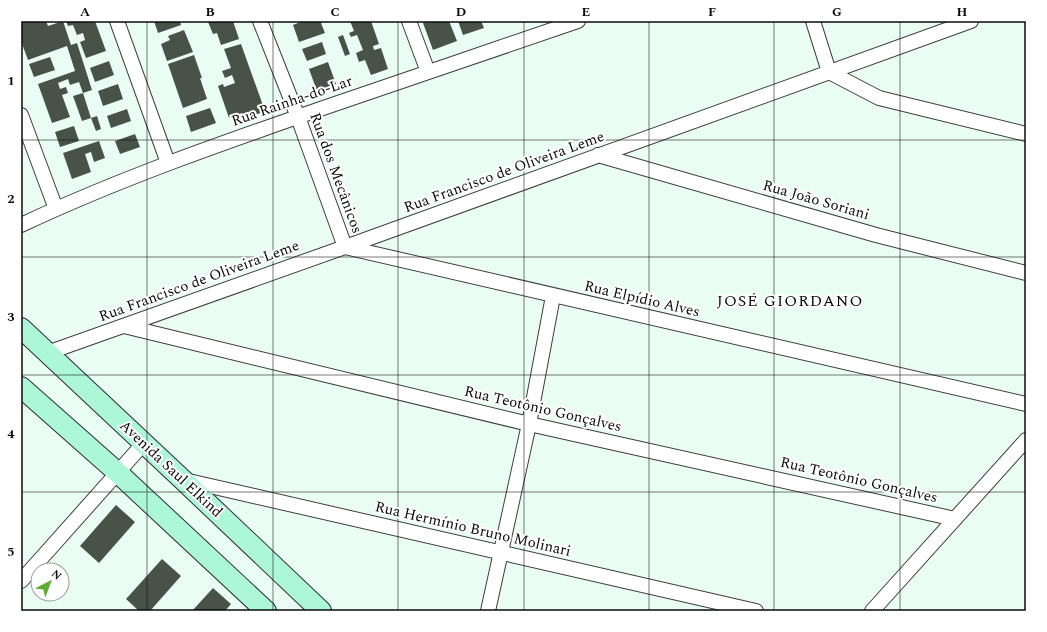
<svg xmlns="http://www.w3.org/2000/svg" width="1047" height="632" font-family="Spectral,serif">
  <style>
    .building { fill: #485249 }
    .lines { fill: none; stroke-linecap: round; stroke-linejoin: round }
    .minor-casing { stroke: #3e3e3e; stroke-width: 16 }
    .secondary-casing { stroke: #2d2d2d; stroke-width: 22 }
    .minor { stroke: #fff; stroke-width: 14 }
    .secondary { stroke: #abf7d7; stroke-width: 20 }
    .grid { fill: none; stroke: #0b0b0b; stroke-width: 1; stroke-opacity: 0.55 }
    .labels { text-anchor: middle; dominant-baseline: central; stroke-width: 4; stroke-linejoin: round; paint-order: stroke }
    .street-label { font-size: 15px; fill: #0b0b0b; stroke: #fff }
    .neighbourhood-label { font-size: 16px; letter-spacing: 1px; fill: #0b0b0b; stroke: #fff }
    .neatline { fill: none; stroke: #0b0b0b; stroke-width: 1.5 }
    .grid-label { font-size: 13px; text-anchor: middle; font-weight: bold; fill: #0b0b0b }
  </style>
  <rect width="100%" height="100%" fill="#eafdf4"/>
  <path class="building" d="M21 21H46L48 26 63 21 71 45 77 43 92 90 83 93 79 82 70 85 68 79 58 83 60 89 66 87 68 93 62 95 70 117 52 123 38 84 75 71 67 46 28 60 21 41Z
    M66 21H95L106 51 86 58 80 42 85 40 83 33 77 35 73 25 68 26Z
    M154 21H180L181 25 158 33Z
    M210 21H233L239 39 221 45 217 33 213 34 208 22Z
    M303 21H325L321 23 325 33 299 42 293 25Z
    M350 21H371L379 44 373 46 374 50 381 48 388 69 371 75 365 60 359 62 356 53 363 50 357 35 351 37 349 33 354 31Z
    M428 21H449L457 41 433 50 423 23Z
    M458 21H481L484 28 463 35Z
    M184 30 193 52 167 61 161 44 170 40 168 36Z
    M343 35 350 54 345 56 338 37Z
    M322 42 326 54 307 61 302 49Z
    M241 44 265 111 245 119 242 113 229 118 218 86 223 84 224 87 235 83 232 75 225 78 222 71 231 68 224 49Z
    M194 55 202 78H200L207 99 183 108 168 64Z
    M50 57 55 70 34 77 29 64Z
    M109 61 114 75 95 82 90 68Z
    M328 62 336 84 317 91 309 69Z
    M118 84 123 99 103 106 98 91Z
    M83 93 91 118 97 116 101 129 96 131 91 118 82 121 73 96Z
    M210 108 216 123 191 132 186 116Z
    M127 109 131 121 111 128 107 116Z
    M74 126 79 141 60 147 55 132Z
    M135 134 140 147 120 154 115 141Z
    M99 141 105 158 94 162 91 152 85 154 91 172 72 179 63 153Z
    M116 505 135 522 99 563 80 546Z
    M162 559 181 576 150 611H139L126 599Z
    M213 588 231 604 225 611H192Z"/>
  <g class="lines">
    <defs>
      <path id="minor" d="M117 21 168 163
        M260 21 298 117 345 247 1026 404
        M409 21 428 72
        M813 21 829 72 879 98 1026 134
        M21 115 56 209
        M598 155 876 235 1026 273
        M21 225C121 178 225 142 329 106 412 78 495 49 578 21
        M124 326 529 424 955 519
        M47 353 345 247 971 21
        M184 480 756 611
        M21 581 144 443
        M488 611 529 424 553 296
        M872 611 1026 440"/>
      <path id="secondary" d="M21 328 183 480 321 611
        M21 387 117 472 266 611"/>
    </defs>
    <use href="#minor" class="minor-casing"/>
    <use href="#secondary" class="secondary-casing"/>
    <use href="#minor" class="minor"/>
    <use href="#secondary" class="secondary"/>
  </g>
  <path class="grid" d="M147 21V611M273 21V611M398 21V611M524 21V611M649 21V611M774 21V611M900 21V611M21 140H1026M21 257H1026M21 375H1026M21 492H1026"/>
  <g class="labels">
    <g class="street-label">
      <text transform="translate(292 101) rotate(-19)">Rua Rainha-do-Lar</text>
      <text transform="translate(504 172) rotate(-20)">Rua Francisco de Oliveira Leme</text>
      <text transform="translate(336 173) rotate(70)">Rua dos Mecânicos</text>
      <text transform="translate(816 200) rotate(16)">Rua João Soriani</text>
      <text transform="translate(199 281) rotate(-20)">Rua Francisco de Oliveira Leme</text>
      <text transform="translate(642 299) rotate(13)">Rua Elpídio Alves</text>
      <text transform="translate(543 409) rotate(13)">Rua Teotônio Gonçalves</text>
      <text transform="translate(171 469) rotate(43)">Avenida Saul Elkind</text>
      <text transform="translate(859 480) rotate(13)">Rua Teotônio Gonçalves</text>
      <text transform="translate(473 529) rotate(13)">Rua Hermínio Bruno Molinari</text>
    </g>
    <g class="neighbourhood-label">
      <text x="790" y="301">JOSÉ GIORDANO</text>
    </g>
  </g>
  <rect width="1047" height="632" fill="none" stroke="#ffffff" stroke-width="44"/>
  <g transform="translate(50 582) rotate(42)"><circle r="19" fill="#ffffff" stroke="#9d9d9d"/>
  <path d="M0-3L7 15L0 10L-7 15Z" fill="#5dad31"/>
  <text y="-6" font-size="11" font-weight="bold" text-anchor="middle" fill="#0b0b0b">N</text>
  </g>
  <rect x="22" y="22" width="1003" height="588" class="neatline"/>
  <g class="grid-label">
    <text x="85" y="16">A</text>
    <text x="210" y="16">B</text>
    <text x="335" y="16">C</text>
    <text x="461" y="16">D</text>
    <text x="586" y="16">E</text>
    <text x="712" y="16">F</text>
    <text x="837" y="16">G</text>
    <text x="962" y="16">H</text>
    <text x="11" y="85">1</text>
    <text x="11" y="203">2</text>
    <text x="11" y="321">3</text>
    <text x="11" y="438">4</text>
    <text x="11" y="556">5</text>
  </g>
</svg>
